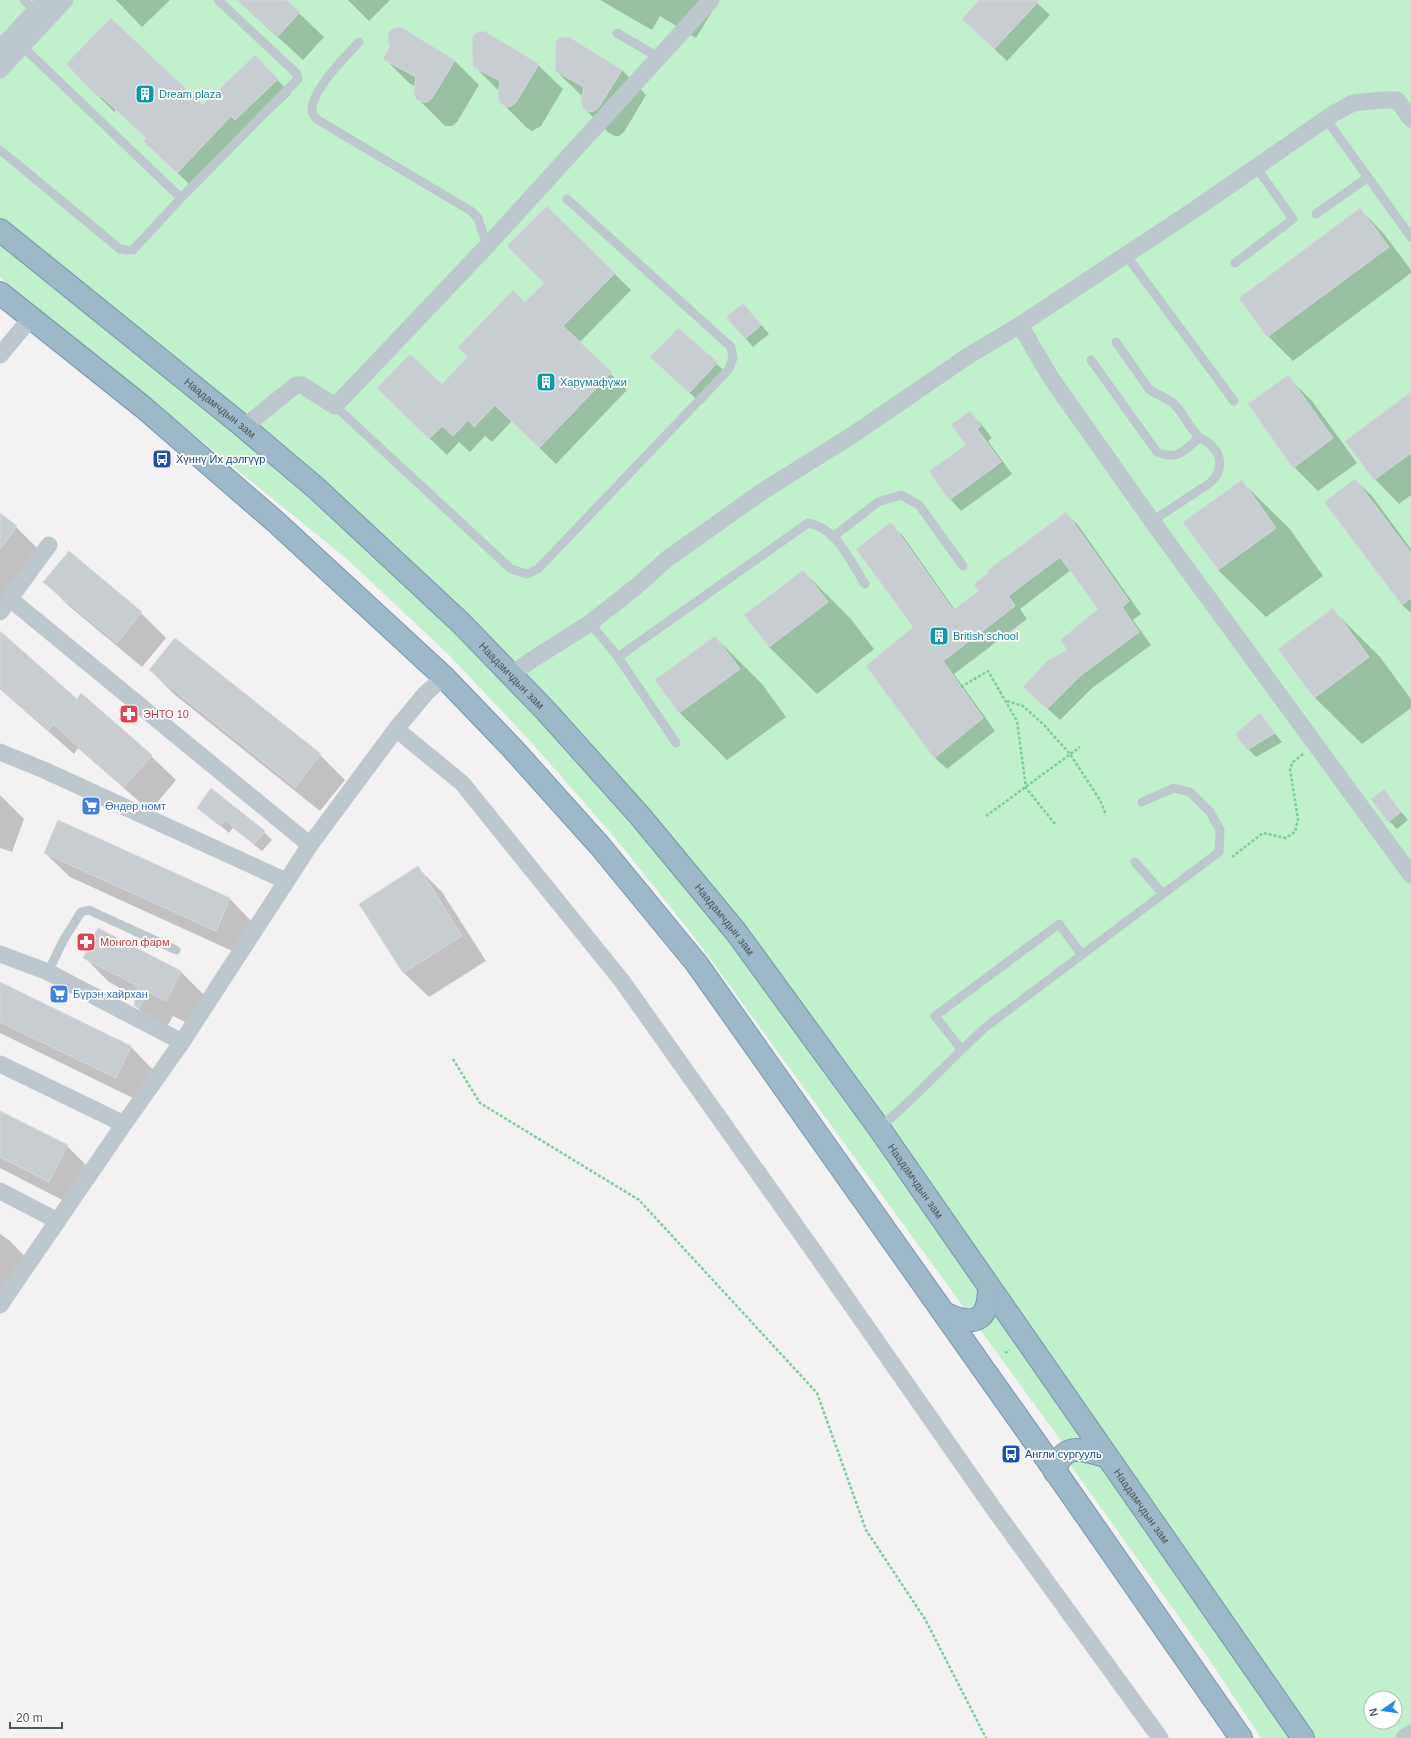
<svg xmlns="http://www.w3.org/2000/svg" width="1411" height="1738" font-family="Arial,sans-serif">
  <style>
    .green { fill: #c1f0cc; fill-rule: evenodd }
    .shadow { fill: #0003 }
    .building { fill: #c8cdd1; stroke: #d5d9dd }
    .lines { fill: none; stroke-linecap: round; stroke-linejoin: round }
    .trunk-casing { stroke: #7497ac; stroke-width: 24 }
    .path { stroke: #78cf97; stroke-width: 2.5; stroke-dasharray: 3 2; stroke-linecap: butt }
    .service { stroke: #bdc8ce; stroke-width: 9 }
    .minor { stroke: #bdc8ce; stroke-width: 17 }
    .trunk { stroke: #9db8c8; stroke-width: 22 }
    .labels { text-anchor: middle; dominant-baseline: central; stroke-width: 3.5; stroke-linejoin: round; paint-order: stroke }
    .culture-label { font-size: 11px; fill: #0d838f; stroke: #fff; text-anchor: start }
    .street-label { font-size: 11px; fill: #49585f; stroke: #fff }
    .transit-label { font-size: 11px; fill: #164399; stroke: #fff; text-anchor: start }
    .health-label { font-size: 11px; fill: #be3a42; stroke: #fff; text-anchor: start }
    .shop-label { font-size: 11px; fill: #366cbe; stroke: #fff; text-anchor: start }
  </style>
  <rect width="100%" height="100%" fill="#f4f1f2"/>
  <path class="green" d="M0 0H1411V1738H1261L1209 1659 1069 1463 1072 1456 692 934 616 839 531 742 448 654 348 560 0 277ZM1371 1698H1395V1722H1371Z"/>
  <path class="shadow" d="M116 0H170L142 27Z
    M237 0H285L324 37 303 60Z
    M348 0H390L369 21Z
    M600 0H719L696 38 660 16 652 30Z
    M980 0H1034L1050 15 1007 61 975 31Z
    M402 29 455 61 479 85 457 122 452 126H445L420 101 416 87 409 83 385 59Z
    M569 38 622 70 646 95 624 132 619 136H615L609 133 584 108 583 97 556 71Z
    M67 64 203 107 269 71 291 94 192 187 159 155 147 138 116 110 114 112Z
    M538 65 563 89 541 126 532 131 526 127 501 102 499 91 474 66Z
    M547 207 631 290 579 343 627 390 556 464 512 421 492 442 485 436 470 452 459 442 447 455 395 405 442 386 545 283Z
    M1360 209 1384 234 1411 270V273L1293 361 1268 336 1240 298Z
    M751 313 769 334 753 347 728 318Z
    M678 330 729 375 702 404 663 369Z
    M1287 376 1312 401 1357 463 1318 491 1294 467Z
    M1411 394V495L1399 504 1375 479 1347 441Z
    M970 412 981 424 992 438 988 441 1012 474 961 511 950 499 967 446Z
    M1355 480 1372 496 1411 549V613L1402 605 1325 502Z
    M1241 481 1289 528 1323 576 1266 617 1218 570Z
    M1066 513 1078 525 1141 614 1133 620 1151 645 1092 688 1060 720 1037 699 1068 650 1099 609 1071 570 1020 609 1027 619 954 674 995 731 947 769 934 757 915 628 891 524 903 536 955 610 981 592Z
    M0 515 16 527 41 552 0 605Z
    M69 552 141 613 166 638 142 667 69 606 44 582Z
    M803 571 850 618 874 649 817 694 769 647Z
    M1333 610 1380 657 1411 699V708L1362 744 1314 697Z
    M715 637 762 684 786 717 727 760 680 713 656 680Z
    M175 639 320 755 345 780 320 811 175 695 150 670Z
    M0 644 77 700 82 695 151 756 176 780 150 811 78 748 74 754 0 689Z
    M1260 715 1282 742 1256 757 1248 749Z
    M1384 791 1408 820 1397 829 1389 821Z
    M0 795 24 819 12 852 0 848Z
    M198 807 264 832 272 840 262 851 233 828 229 833Z
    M59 822 230 899 254 924 241 955 70 877 45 853Z
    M418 868 442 892 486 961 429 997 404 973 361 904Z
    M99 929 181 972 205 996 191 1025 173 1016 164 1032 160 1030 135 1005 137 997 109 982 84 957Z
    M0 983 131 1047 155 1072 141 1102 0 1033Z
    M0 1112 67 1146 92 1171 74 1206 0 1168Z
    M0 1234 10 1241 34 1266 0 1314Z"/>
  <path class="building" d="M238 0H287L300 12 278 36Z
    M979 0H1040L994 49 962 19Z
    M111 18 203 105 255 55 278 79 235 120 231 116 177 173 143 141 146 138 101 96 99 98 66 64Z
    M398 27 402 28 455 60 432 98 427 102H423L416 99 414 92 416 77 383 59 390 46 388 42V33L392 29Z
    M482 31 486 32 539 64 516 102 511 106 506 107 500 103 498 96 500 81 473 67 472 37 476 33Z
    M566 37H569L622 70 599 107 594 111 590 112 583 108 581 101 584 87 555 71 556 42 559 38Z
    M547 206 615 273 563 326 612 372 539 448 495 405 474 427 468 420 453 436 442 426 429 439 377 388 410 354 442 384 468 357 458 347 513 290 525 302 544 283 507 246Z
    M1360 208 1389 247 1267 337 1239 298Z
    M743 303 761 325 745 339 726 317Z
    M678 328 718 362 689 393 650 357Z
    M1288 375 1333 438 1293 468 1248 404Z
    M1411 392V453L1374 480 1345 441Z
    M970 411 981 426 977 429 1001 462 949 500 929 471 966 445 951 425Z
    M1355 479 1411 553V598L1402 605 1324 502Z
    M1242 480 1276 528 1218 570 1183 522Z
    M1066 512 1129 601 1122 607 1139 632 1080 676 1047 709 1023 687 1048 660 1067 650 1060 640 1098 609 1060 557 1008 596 1015 606 943 661 983 718 934 758 866 666 913 627 856 549 891 522 953 610 979 591 974 584 988 573 987 571Z
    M0 513 17 526 0 549Z
    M69 551 142 612 117 643 43 582Z
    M803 570 828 602 769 647 744 615Z
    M1333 608 1369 657 1314 698 1278 649Z
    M0 631 77 699 81 693 152 755 124 787 53 724 49 730 0 687Z
    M715 636 740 669 679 713 655 680Z
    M175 638 321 754 295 787 149 670Z
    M1260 713 1275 733 1247 750 1235 734Z
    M211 788 265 831 254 844 225 820 220 826 197 808Z
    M1384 789 1401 812 1388 822 1371 799Z
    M58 820 230 898 216 931 44 853Z
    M418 866 462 936 403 973 359 904Z
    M98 928 181 971 166 1001 148 992 139 1008 134 1006 138 986 83 958Z
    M0 982 131 1046 116 1078 0 1022Z
    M0 1111 68 1145 49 1182 0 1157Z"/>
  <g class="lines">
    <defs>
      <g id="trunk">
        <path id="s1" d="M0 230 244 427 316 488 461 623 546 711 640 816 736 932 879 1128 1303 1738"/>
        <path d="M0 293 143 407 277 523 444 677 513 749 600 846 697 964 1035 1442 1241 1738"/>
        <path d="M944 1313C974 1327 989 1322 989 1287"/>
        <path d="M1055 1472C1062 1442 1082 1449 1105 1456"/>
      </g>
    </defs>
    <use href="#trunk" class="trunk-casing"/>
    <path class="path" d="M961 687 988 671 1017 721 1026 788 1055 824
      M1007 701 1023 706 1044 725 1070 754 1100 800 1106 815
      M986 816 1080 747
      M1232 857 1263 833 1286 838 1295 832 1298 819 1290 769 1293 762 1303 754
      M453 1059 480 1103 639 1200 817 1393 866 1530 925 1619 986 1738
      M1005 1353 1010 1350"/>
    <path class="service" d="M24 0 38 13
      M617 33 658 57
      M359 42C345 57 313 89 312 109 312 114 314 116 318 120L471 211 478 218 487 246
      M22 46 181 198
      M1326 119 1411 237
      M0 150 120 249 126 250H133L181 198 298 79 296 73 218 0
      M1316 214 1368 177
      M1126 255 1234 401
      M1235 263 1293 219 1256 167
      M1116 342 1149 389C1156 395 1169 398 1175 405 1184 414 1189 428 1199 437 1201 439 1204 440 1207 442 1223 453 1224 470 1210 483L1152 521
      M1091 360 1157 452C1177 461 1185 450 1199 438
      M335 406 511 569 527 574 538 569 729 369 733 358 731 347 567 199
      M834 536 878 502 901 495 919 505 963 566
      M590 623 618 657 676 743
      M618 657 808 523C837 528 850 561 865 584
      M1135 862 1163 894
      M48 972 63 941 81 912 89 910 176 950
      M961 1049 935 1016 1059 924 1082 955
      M879 1128C917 1097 950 1059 987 1026L1219 852 1220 830 1210 812 1190 792 1174 788 1142 802"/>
    <path class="minor" d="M0 49 45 0
      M0 70 65 0
      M1020 325 1194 210 1333 114 1353 103 1382 100H1397L1411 119
      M0 355 31 318
      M244 427 296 385H302L335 406 487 246 711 0
      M10 599 310 845
      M0 612 49 545
      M511 675 530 661 590 623 637 586 667 559 763 491 854 434 968 356 1020 325 1051 378 1152 521 1411 875
      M396 729 462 783 622 981 815 1253 991 1505 1160 1738
      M0 752 44 770 286 881
      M0 954 48 972 182 1042
      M0 1064 124 1124
      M0 1191 58 1221
      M0 1305 124 1124 182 1042 310 845 396 729 426 693 444 677
      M1404 1738 1411 1733"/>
    <use href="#trunk" class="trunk"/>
  </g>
  <defs>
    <symbol id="building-square" viewBox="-11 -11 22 22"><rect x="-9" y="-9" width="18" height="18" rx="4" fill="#0f9aa8" stroke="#fff"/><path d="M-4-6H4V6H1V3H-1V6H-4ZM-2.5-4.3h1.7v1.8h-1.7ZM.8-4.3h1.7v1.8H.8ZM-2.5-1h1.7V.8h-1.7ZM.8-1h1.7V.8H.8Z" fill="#fff"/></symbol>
    <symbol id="bus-square" viewBox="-11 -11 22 22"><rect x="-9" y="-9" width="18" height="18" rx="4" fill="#1a4fb4" stroke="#fff"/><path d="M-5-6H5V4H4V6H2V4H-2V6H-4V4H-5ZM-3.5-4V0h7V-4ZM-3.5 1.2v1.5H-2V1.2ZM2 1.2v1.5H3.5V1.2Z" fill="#fff"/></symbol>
    <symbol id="pharmacy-square" viewBox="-11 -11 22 22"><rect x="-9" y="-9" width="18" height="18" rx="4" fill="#e0444e" stroke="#fff"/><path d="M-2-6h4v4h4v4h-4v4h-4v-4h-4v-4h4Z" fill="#fff"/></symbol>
    <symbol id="supermarket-square" viewBox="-11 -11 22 22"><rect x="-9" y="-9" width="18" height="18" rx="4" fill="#3f7fe0" stroke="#fff"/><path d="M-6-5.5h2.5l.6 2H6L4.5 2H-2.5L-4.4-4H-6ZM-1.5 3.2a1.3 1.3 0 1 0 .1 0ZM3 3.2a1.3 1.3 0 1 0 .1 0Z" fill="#fff"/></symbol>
  </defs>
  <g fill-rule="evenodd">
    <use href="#building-square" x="134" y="83" width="22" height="22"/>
    <use href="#building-square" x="535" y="371" width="22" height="22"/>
    <use href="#bus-square" x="151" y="448" width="22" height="22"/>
    <use href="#building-square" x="928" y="625" width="22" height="22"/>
    <use href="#pharmacy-square" x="118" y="703" width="22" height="22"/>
    <use href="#supermarket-square" x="80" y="795" width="22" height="22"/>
    <use href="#pharmacy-square" x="75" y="931" width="22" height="22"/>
    <use href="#supermarket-square" x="48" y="983" width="22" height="22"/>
    <use href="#bus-square" x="1000" y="1443" width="22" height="22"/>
  </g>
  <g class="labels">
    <g class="culture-label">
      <text x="159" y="94">Dream plaza</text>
      <text x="560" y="382">Харүмафүжи</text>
      <text x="953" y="636">British school</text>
    </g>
    <g class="street-label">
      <text stroke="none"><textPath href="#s1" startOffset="283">Наадамчдын зам</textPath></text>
      <text stroke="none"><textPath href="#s1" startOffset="679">Наадамчдын зам</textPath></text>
      <text stroke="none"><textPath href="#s1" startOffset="1003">Наадамчдын зам</textPath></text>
      <text stroke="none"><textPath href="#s1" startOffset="1327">Наадамчдын зам</textPath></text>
      <text stroke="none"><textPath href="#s1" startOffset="1723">Наадамчдын зам</textPath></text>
    </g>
    <g class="transit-label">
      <text x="176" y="459">Хүннү Их дэлгүүр</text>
      <text x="1025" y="1454">Англи сургууль</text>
    </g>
    <g class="health-label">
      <text x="143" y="714">ЭНТО 10</text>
      <text x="100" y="942">Монгол фарм</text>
    </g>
    <g class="shop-label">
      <text x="105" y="806">Өндөр номт</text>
      <text x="73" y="994">Бүрэн хайрхан</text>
    </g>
  </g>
  <g transform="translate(1383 1710) rotate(257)"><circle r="19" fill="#ffffff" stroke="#b6bcbf"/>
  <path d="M0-3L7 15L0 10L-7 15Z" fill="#1891e7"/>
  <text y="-6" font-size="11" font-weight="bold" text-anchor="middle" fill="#49585f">N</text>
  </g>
  <path d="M10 1722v6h52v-6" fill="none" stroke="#49585f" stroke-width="2"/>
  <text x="16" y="1722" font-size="12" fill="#49585f" stroke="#ffffff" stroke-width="3" paint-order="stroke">20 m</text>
</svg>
